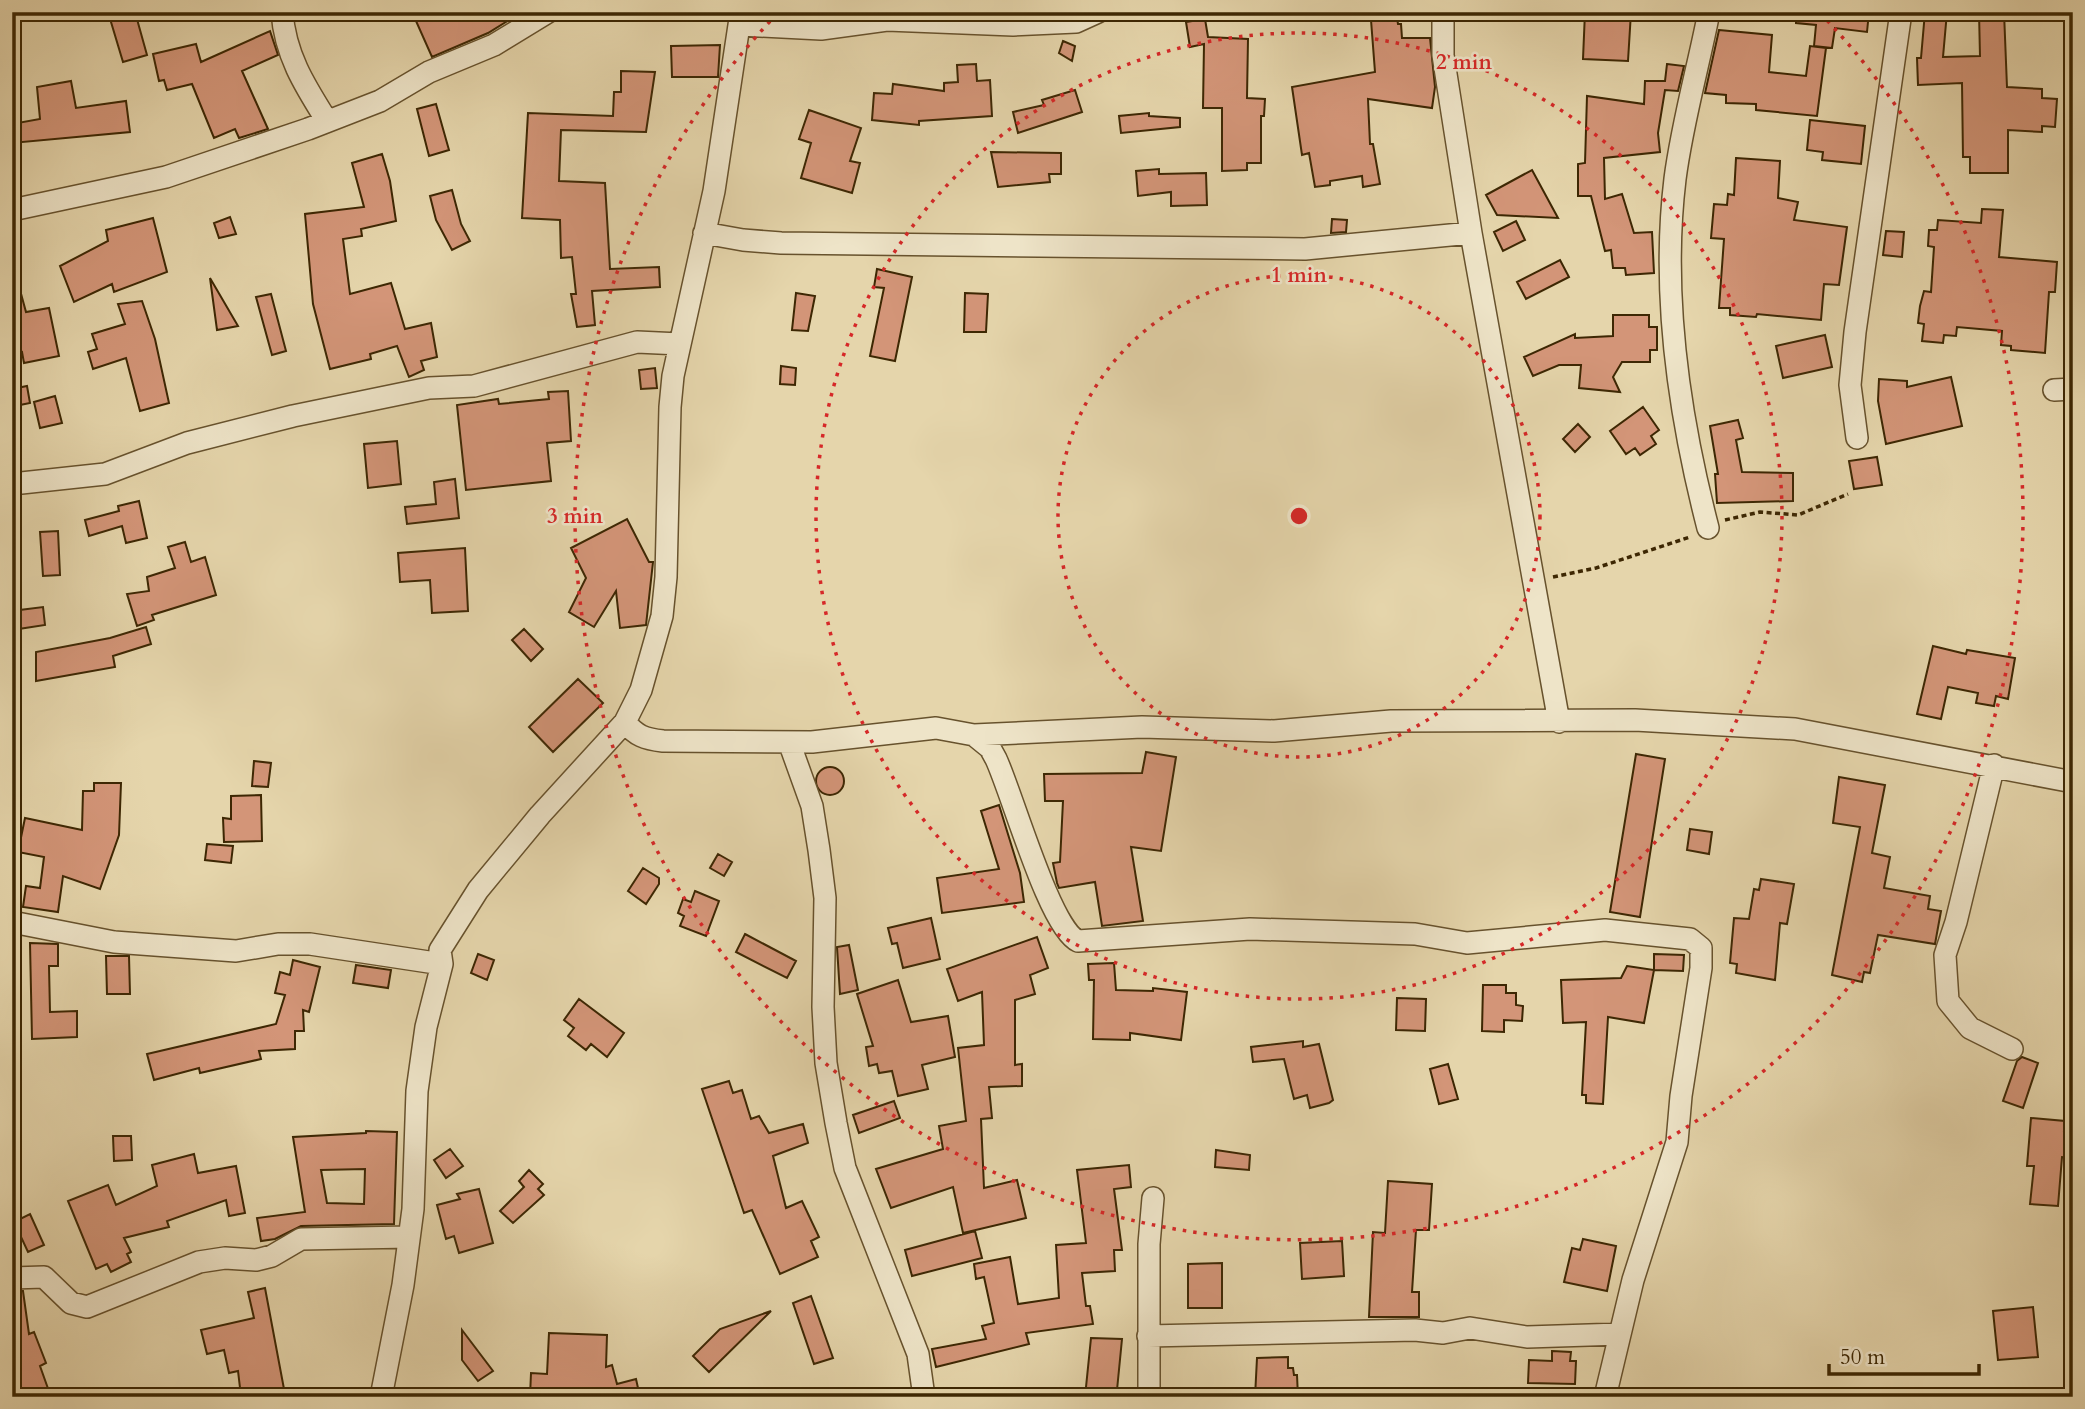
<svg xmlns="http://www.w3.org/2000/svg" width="2085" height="1409" font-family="Cardo,serif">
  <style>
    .building { fill: #d39578; stroke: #3d2703; stroke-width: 2; fill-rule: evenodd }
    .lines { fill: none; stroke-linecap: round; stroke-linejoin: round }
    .street-casing { stroke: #67522d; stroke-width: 24 }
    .path { stroke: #3d2703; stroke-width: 3.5; stroke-dasharray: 5 3.5; stroke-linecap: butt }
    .street { stroke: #eee4c8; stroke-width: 21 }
    .ring { fill: none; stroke: #d62828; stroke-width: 3.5; stroke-dasharray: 3.5 7 }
    .centre { fill: #d62828; stroke: #eee4c8; stroke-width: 3.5 }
    .ring-label { font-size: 21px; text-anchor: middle; font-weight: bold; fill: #d62828; stroke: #eee4c8; stroke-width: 5; stroke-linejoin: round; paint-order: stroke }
  </style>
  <rect width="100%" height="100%" fill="#e5d5ab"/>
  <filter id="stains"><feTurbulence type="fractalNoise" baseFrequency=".00286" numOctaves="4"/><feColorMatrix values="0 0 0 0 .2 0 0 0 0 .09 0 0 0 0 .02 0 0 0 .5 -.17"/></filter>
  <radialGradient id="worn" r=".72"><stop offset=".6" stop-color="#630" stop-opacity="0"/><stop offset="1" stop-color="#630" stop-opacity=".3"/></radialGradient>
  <path class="building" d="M108 12H135L147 55 123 62Z
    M412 12H506L509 20 488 33 432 57Z
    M1585 12H1631L1628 61 1583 59Z
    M1796 12H1869L1867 32 1835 28 1832 48 1814 46 1816 25 1796 23Z
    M1925 12H1947L1943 57 1980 56 1979 12H2004L2007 87 2042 89V98L2057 99 2055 127 2042 126V132L2008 130V173H1970V157H1963L1962 83 1918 85 1917 58H1921Z
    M1397 18 1398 24H1401L1402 38H1430L1435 87 1432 108 1368 99 1370 144H1373L1380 184 1363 187 1362 176 1330 181V185L1315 187 1309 153 1302 155 1292 87 1375 72 1371 20Z
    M1205 19 1208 37 1248 39 1247 98 1265 99 1264 116H1261V163H1247V170L1222 171V108H1203L1204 44 1190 47 1186 22Z
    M1719 30 1772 35 1769 72 1806 76 1810 46 1826 48 1817 116 1756 110V104L1726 103V95L1705 93Z
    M270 31 278 55 242 71 268 129 239 138 235 129 214 138 192 84 167 90 164 80 159 81 153 54 196 44 201 62Z
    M1063 41 1075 46 1072 61 1059 53Z
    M720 45 718 77H672L671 46Z
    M976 64 977 81 990 80 992 116 919 121V125L872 120 874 93 892 94 893 84 944 91V83L958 82 957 65Z
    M1667 64 1684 66 1678 91 1665 90 1658 133 1660 152 1604 158 1605 199 1622 194 1634 233 1652 232 1654 273 1626 275 1625 268H1613L1611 250 1605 251 1591 196H1578V164L1585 163 1587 96 1644 104 1645 81H1665Z
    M621 71 655 72 646 132 561 130 559 181 605 183 610 269 659 267 660 287 592 291 595 325 577 327 571 294H576L572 257 561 258 560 220 522 218 528 113 613 116 614 92H621Z
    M71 81 76 108 126 101 130 132 12 143V124L40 119 37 87Z
    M1075 90 1082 112 1018 133 1013 112 1044 105 1042 100Z
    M436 104 449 150 429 156 417 109Z
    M809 110 861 128 850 161 860 163 852 193 801 178 811 143 799 139Z
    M1149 113V116L1180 118V127L1121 133 1119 116Z
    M1810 120 1865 126 1861 164 1822 160 1823 152 1807 150Z
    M991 152 1061 153V174H1049L1050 182 998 187Z
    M382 154 390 181 396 221 361 229 362 236 343 239 350 294 391 283 405 329 431 323 437 357 421 361 424 370 409 377 397 346 370 354 371 359 330 369 313 304 305 214 364 207 352 163Z
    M1736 158 1780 161 1778 198 1798 202 1794 220 1847 227 1839 285 1824 284 1821 320 1757 314 1756 317 1730 315V308H1719L1724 239 1711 238 1714 204 1727 205 1728 194 1734 195Z
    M1159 169V174L1206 173 1207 205 1171 206V192L1138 196 1136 171Z
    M1532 170 1558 218 1497 215 1486 195Z
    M452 190 461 224 470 241 452 250 436 220 430 196Z
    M1982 209 2003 210 1999 257 2057 262 2055 292H2049L2045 353 2011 350V346L2001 345 2002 331 1957 327 1956 336 1944 335 1943 343 1922 341 1924 324 1918 323 1920 306 1924 291 1931 292 1934 247 1928 246 1929 230H1937L1938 220 1981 223Z
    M230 217 236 234 219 238 214 223Z
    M153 218 167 272 114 292 112 284 74 302 60 266 108 241 106 230Z
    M1332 219 1347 220 1346 232 1331 233Z
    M1516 221 1525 240 1503 251 1494 232Z
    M1886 231 1904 232 1902 257 1883 255Z
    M1560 260 1569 277 1526 299 1517 282Z
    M877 269 912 277 895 361 870 356 884 288 874 287Z
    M210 278 238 326 217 330Z
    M17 279 26 312 49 308 59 356 24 363 22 352 12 354V280Z
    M796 293 815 296 808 331 792 330Z
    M965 293 988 294 986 332H964Z
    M271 294 286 351 272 355 256 297Z
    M142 301 155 339 169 403 140 411 126 358 93 369 88 352 97 349 92 334 125 324 118 304Z
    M1613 315H1649V327H1657V350H1650V362H1622L1613 377 1620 392 1579 388 1581 365H1559L1533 376 1524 357 1575 334V338L1613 336Z
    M1825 335 1832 367 1783 378 1776 346Z
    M781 366 796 368 795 385 780 384Z
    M655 368 657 388 641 389 639 370Z
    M1951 377 1962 426 1886 444 1878 401 1879 379 1907 381V387Z
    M27 386 30 403 15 406 12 389Z
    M568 391 571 441 547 443 551 481 466 490 457 405 498 399 499 404 549 399 548 392Z
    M55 396 62 423 40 428 34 402Z
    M1643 407 1659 430 1651 436 1656 444 1640 455 1635 448 1626 454 1610 431Z
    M1738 420 1743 438 1736 440 1742 472 1793 473V501L1717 503 1715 474H1718L1710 426Z
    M1578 424 1590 437 1575 452 1563 439Z
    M397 441 401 484 368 488 364 444Z
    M1877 457 1882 485 1854 489 1849 461Z
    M455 479 459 518 407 524 405 507 436 504 434 482Z
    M139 501 147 538 126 543 122 526 89 536 85 520 119 511 118 506Z
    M627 519 649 562H653L646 625 620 628 616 591 594 627 569 612 586 578 571 548Z
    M58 531 60 575 43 576 40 532Z
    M185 542 191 562 205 557 216 595 152 615 154 620 137 626 127 594 149 591 147 577 175 568 168 547Z
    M465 548 468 611 432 613 430 580 400 582 398 553Z
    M43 607 45 625 12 630V611Z
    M146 627 151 644 113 656 115 667 36 681V652L110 638Z
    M524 629 543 649 531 661 512 640Z
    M1933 646 1966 654 1967 650 2015 658 2008 699 1996 696 1994 706 1976 703 1978 693 1948 687 1941 719 1917 714Z
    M578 679 603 703 553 752 529 727Z
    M1146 752 1176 757 1161 851 1131 847 1143 921 1102 926 1095 882 1059 888 1057 883 1053 863 1060 862 1063 801H1045L1044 774 1142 773Z
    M1636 754 1665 759 1640 917 1610 912Z
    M254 761 271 763 268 787 252 786Z
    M816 781a14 14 0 1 1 28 0a14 14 0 1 1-28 0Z
    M1839 777 1885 785 1872 853 1890 857 1884 888 1930 896 1928 909 1941 911 1935 944 1878 935 1870 973 1864 972 1862 982 1832 975 1860 827 1833 823Z
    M94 783H121L119 835 100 889 63 876 58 912 23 907 26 886 40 888 44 857 18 852 25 818 82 830 83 791H94Z
    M261 795 262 841 224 842 223 818 231 819V796Z
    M999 805 1020 873 1024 902 942 913 937 878 999 869 981 811Z
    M1690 829 1712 832 1709 854 1687 850Z
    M207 844 233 846 231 863 205 860Z
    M718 854 732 862 724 876 710 868Z
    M643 868 659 878V884L646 904 628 891Z
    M1761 879 1794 884 1787 924 1780 923 1775 980 1736 973 1737 964 1730 963 1734 918 1749 919 1754 889 1759 890Z
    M695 891 719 901 706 936 680 926 684 916 678 913 683 899 691 902Z
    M931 918 940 959 903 968 897 943 892 944 888 928Z
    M745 934 796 961 787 978 736 952Z
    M1037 937 1048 968 1030 975 1035 994 1015 1000V1065L1022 1064V1086L989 1087 992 1118 981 1119 984 1188 1017 1180 1026 1218 963 1233 953 1187 891 1208 876 1169 943 1149 939 1126 966 1121 958 1048 984 1045 982 992 958 1001 947 969Z
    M30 943 58 944V966H49L50 1012 77 1011V1037L32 1039Z
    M849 945 858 990 840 994 837 947Z
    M478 954 494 960 487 980 471 973Z
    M1654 954 1684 955 1683 971 1654 970Z
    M106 956H129L130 994H107Z
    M293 960 320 967 309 1012 303 1010 304 1031H295V1049L259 1051 261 1059 200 1073 199 1068 154 1080 147 1054 276 1024 285 995 275 993 280 972 290 975Z
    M1114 963 1116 990 1153 991V988L1187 992 1181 1040 1130 1033V1040L1093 1039 1094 980H1089L1088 964Z
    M356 965 391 970 388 988 353 983Z
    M1627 966 1654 970 1644 1023 1608 1017 1603 1104 1586 1103V1095H1582L1586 1022 1563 1023 1561 980 1621 978Z
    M898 980 911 1022 948 1016 955 1057 922 1065 928 1089 898 1096 892 1071 879 1073 877 1064 869 1066 866 1047 873 1046 857 994Z
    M1483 985H1506V993H1516V1005L1523 1006 1522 1021 1504 1020V1032L1482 1031Z
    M1397 998 1426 999 1425 1031 1396 1030Z
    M579 999 624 1033 607 1057 591 1044 586 1050 568 1036 574 1028 564 1020Z
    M1303 1041V1047L1319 1044 1333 1100 1329 1103 1310 1108 1307 1095 1294 1099 1284 1059 1253 1062 1251 1047Z
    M2022 1057 2038 1063 2023 1108 2003 1101 2017 1061Z
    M1448 1064 1458 1099 1439 1104 1430 1069Z
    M729 1081 733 1093 742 1090 751 1119 759 1116 769 1133 803 1124 808 1143 773 1156 786 1208 802 1201 819 1237 811 1241 818 1257 780 1274 752 1210 744 1213 702 1089Z
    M894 1101 900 1118 859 1133 853 1115Z
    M2031 1118 2065 1121 2064 1131 2073 1132 2072 1158 2062 1157 2058 1206 2030 1204 2034 1166H2027Z
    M366 1131 397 1132 394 1224 301 1226 275 1239 261 1241 257 1218 305 1212 293 1137 366 1133ZM365 1169 364 1204 327 1203 321 1170Z
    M113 1136H131L132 1160 114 1161Z
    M450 1149 463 1166 446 1178 434 1160Z
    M1216 1150 1250 1155 1249 1170 1215 1167Z
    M194 1154 198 1173 236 1166 245 1213 229 1216 226 1200 167 1221 169 1227 124 1238 131 1252 127 1254 131 1262 111 1272 107 1264 96 1269 68 1201 108 1185 116 1205 157 1186 152 1165Z
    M1129 1165 1131 1187 1114 1189 1122 1250H1114L1115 1271 1082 1273 1086 1306H1090L1093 1324 1026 1333 1029 1344 936 1367 932 1349 986 1339 982 1326 994 1323 984 1277 976 1279 974 1264 1010 1257 1018 1304 1059 1298 1056 1245 1086 1243 1077 1170Z
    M529 1170 543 1184 538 1189 544 1195 513 1223 500 1211 524 1187 519 1181Z
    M1388 1181 1432 1184 1429 1230H1416L1412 1292H1419V1317H1369L1373 1232 1385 1233Z
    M479 1189 493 1243 459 1253 454 1236 446 1239 437 1205 460 1199 457 1194Z
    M30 1214 44 1245 28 1252 14 1222Z
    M975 1231 982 1258 912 1276 905 1250Z
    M1583 1239 1616 1246 1607 1291 1564 1282 1572 1248 1580 1250Z
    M1342 1241 1344 1276 1302 1279 1300 1243Z
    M1222 1263V1308H1188V1264Z
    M265 1288 284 1389 241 1396 238 1371 229 1373 224 1350 207 1354 201 1330 254 1318 248 1292Z
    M12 1291H23L29 1334 34 1332 46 1363 40 1366 51 1397H12Z
    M811 1296 833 1358 814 1364 793 1303Z
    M2033 1307 2038 1357 1998 1360 1993 1311Z
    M771 1311 709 1372 693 1356 720 1329Z
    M462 1330 493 1371 478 1381 462 1360Z
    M549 1333 607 1335 606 1367 612 1365 617 1384 636 1379 640 1397H530L531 1373 547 1374Z
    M1091 1338 1122 1339 1117 1390 1106 1389 1105 1397H1085Z
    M1552 1351 1571 1352 1570 1361H1576L1575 1384 1528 1383 1529 1360 1552 1361Z
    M1288 1357V1368H1293L1294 1375H1297L1298 1397H1255L1257 1358Z"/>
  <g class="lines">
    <defs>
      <path id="street" d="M282 12C285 55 305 86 327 121
        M1443 12V55L1471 233 1559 722
        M740 25 821 29 887 20 1013 25 1076 22 1098 12
        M12 210 166 177 308 129 380 101 429 72 494 45 548 12
        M704 233 743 240 781 243 1305 249 1471 233
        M2054 390 2073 389
        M1857 438 1850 385 1855 332 1901 12
        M12 484 105 474 187 443 293 416 429 388 474 386 637 342 680 344
        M1708 528C1679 416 1661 295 1675 179 1682 124 1698 68 1709 12
        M625 722C636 736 645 739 663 741L812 742 936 728 974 735 990 748 996 759C1012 793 1050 929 1078 941L1250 929 1415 934 1467 943 1605 930 1690 939 1701 948V968L1681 1096 1677 1142 1633 1280 1605 1397
        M974 735 1142 727 1274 731 1391 721 1635 720 1795 729 2073 782
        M789 742 812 806 819 850 825 898 823 1007 826 1063 836 1123 845 1168 918 1354 924 1397
        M1994 765 1956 922 1945 955 1948 1001 1970 1028 2012 1049
        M12 922 114 942 236 951 278 944H310L442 964
        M12 1278 44 1277 71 1303 87 1307 199 1262 225 1258 256 1260 272 1256 301 1239 409 1237
        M1148 1336 1415 1330 1443 1333 1470 1328 1527 1337 1620 1334
        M381 1397 403 1285 413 1209 417 1091 426 1027 442 964 440 950 478 890 540 815 625 722 641 690 662 616 666 577 670 407 673 376 714 191 741 12
        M1149 1397V1244L1153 1198"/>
    </defs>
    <use href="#street" class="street-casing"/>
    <path class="path" d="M1725 520 1760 512 1798 515 1848 494
      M1553 577 1596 568 1690 537"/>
    <use href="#street" class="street"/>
  </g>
  <g class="ring">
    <circle cx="1299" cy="516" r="241"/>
    <circle cx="1299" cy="516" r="483"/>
    <path d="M1820 13A724 724 0 1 1 778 13"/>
  </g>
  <circle cx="1299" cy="516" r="10" class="centre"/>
  <g class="ring-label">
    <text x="1464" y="69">2 min</text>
    <text x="1299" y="282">1 min</text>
    <text x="575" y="523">3 min</text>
  </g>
  <rect width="2085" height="1409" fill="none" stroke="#e5d5ab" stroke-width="42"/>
  <rect x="14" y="14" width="2057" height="1381" fill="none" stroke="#3d2703" stroke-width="3.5"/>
  <rect x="21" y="21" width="2043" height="1367" fill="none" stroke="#3d2703" stroke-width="2"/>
  <path d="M1829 1364v10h150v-10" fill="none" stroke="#3d2703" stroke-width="3.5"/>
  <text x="1840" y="1364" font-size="21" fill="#3d2703" stroke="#eee4c8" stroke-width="5" paint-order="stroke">50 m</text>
  <rect width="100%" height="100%" filter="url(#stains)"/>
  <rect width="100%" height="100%" fill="url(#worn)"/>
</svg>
